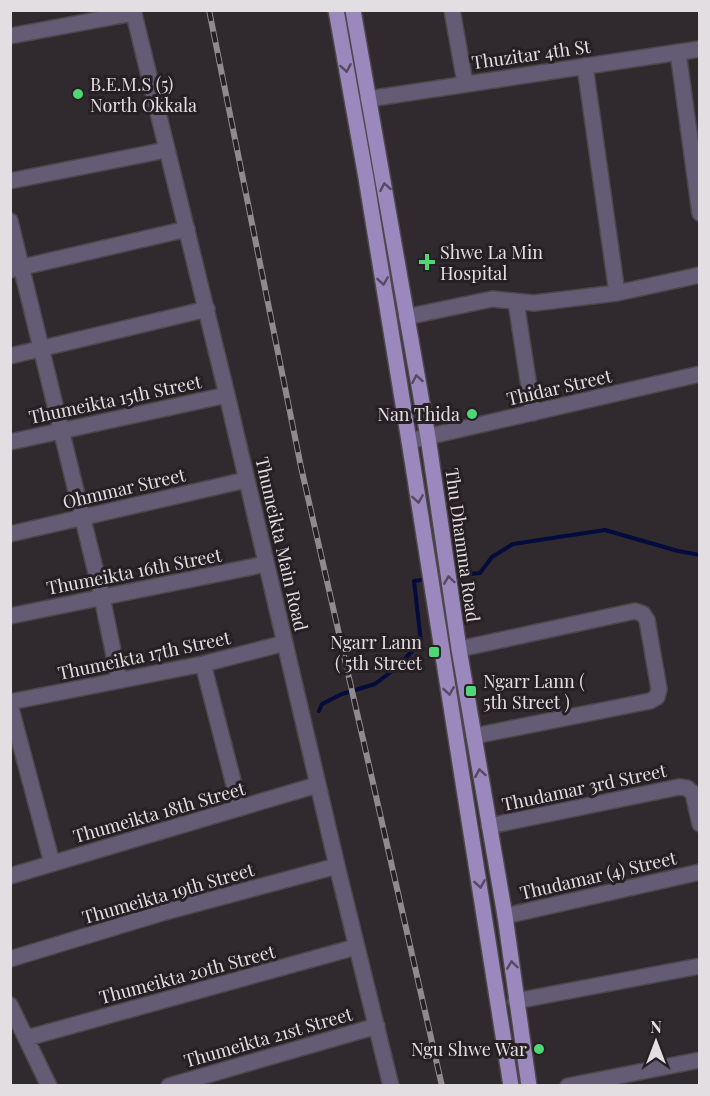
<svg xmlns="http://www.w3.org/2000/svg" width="710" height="1096" font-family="'Playfair Display',serif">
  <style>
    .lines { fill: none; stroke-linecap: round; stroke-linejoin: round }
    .stream { stroke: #030c3d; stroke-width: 4 }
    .minor-casing { stroke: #4d474b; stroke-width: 18 }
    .major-casing { stroke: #4d474b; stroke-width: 18 }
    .minor { stroke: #645b75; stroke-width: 15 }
    .major { stroke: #9b88bd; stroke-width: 15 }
    .rail-casing { stroke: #8f8a8d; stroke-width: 6 }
    .rail { stroke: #262025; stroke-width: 4; stroke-dasharray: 11; stroke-linecap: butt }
    .oneway { stroke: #554a62 }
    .poi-dot { fill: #4fd675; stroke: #262025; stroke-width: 2 }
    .labels { text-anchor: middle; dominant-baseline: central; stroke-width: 6; stroke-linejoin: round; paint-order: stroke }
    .street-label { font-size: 18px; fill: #e3dee1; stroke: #262025 }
    .poi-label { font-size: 18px; fill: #e3dee1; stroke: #262025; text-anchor: start }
  </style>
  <rect width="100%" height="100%" fill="#302a2e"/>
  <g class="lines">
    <path class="stream" d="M453 576 480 573 492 557 513 544 605 530 678 551 700 555
      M319 711 322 704 342 694 375 684 396 668 421 642 414 581 428 579"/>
    <defs>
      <path id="minor" d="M133 10 227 395 337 866 391 1086
        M452 10 465 83
        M10 36 134 13
        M678 52 700 213
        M585 66 617 293
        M368 99 700 49
        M10 181 166 150
        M10 221 102 597 119 680
        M10 270 187 229
        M516 302 533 413
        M406 317 492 299 534 303 617 293 700 275
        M10 356 207 309
        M409 441 700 374
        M10 442 227 395
        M10 534 246 480
        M10 616 266 564
        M459 649 635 611 643 614 647 620 659 689 657 697 650 701 474 736
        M203 664 240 808
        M10 702 203 664 285 643
        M10 705 52 863
        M489 826 679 787 687 788 693 793 700 824
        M10 876 317 785
        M505 916 700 872
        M10 959 165 912 337 866
        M516 1001 700 966
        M10 1005 49 1086
        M27 1038 356 947
        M169 1086 377 1026
        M568 1086 700 1060"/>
      <path id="major" d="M336 10 366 178 409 441 511 1086
        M353 10 428 437 459 649 505 916 529 1086"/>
    </defs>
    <use href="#minor" class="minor-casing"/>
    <use href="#major" class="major-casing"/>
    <use href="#minor" class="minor"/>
    <use href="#major" class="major"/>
    <defs>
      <path id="rail" d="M209 10 301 467 442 1086"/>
    </defs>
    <use href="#rail" class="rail-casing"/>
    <use href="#rail" class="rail"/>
  </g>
  <defs><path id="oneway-chevron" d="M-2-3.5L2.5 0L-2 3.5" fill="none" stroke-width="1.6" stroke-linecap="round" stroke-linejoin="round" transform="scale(1.5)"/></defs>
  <g class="oneway">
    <use href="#oneway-chevron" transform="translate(346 68) rotate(80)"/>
    <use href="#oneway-chevron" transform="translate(385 187) rotate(-100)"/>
    <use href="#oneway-chevron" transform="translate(383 281) rotate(81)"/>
    <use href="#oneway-chevron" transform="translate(417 379) rotate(-100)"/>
    <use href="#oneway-chevron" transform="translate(418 499) rotate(81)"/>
    <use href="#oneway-chevron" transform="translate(449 580) rotate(-98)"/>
    <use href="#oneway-chevron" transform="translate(449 691) rotate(81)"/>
    <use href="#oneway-chevron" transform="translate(480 773) rotate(-100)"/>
    <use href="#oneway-chevron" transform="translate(480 884) rotate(81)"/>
    <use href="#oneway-chevron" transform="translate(512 965) rotate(-98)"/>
  </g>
  <g class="poi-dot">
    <circle cx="78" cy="94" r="6"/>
    <path d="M424 253h6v6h6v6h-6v6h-6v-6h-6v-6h6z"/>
    <circle cx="472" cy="414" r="6"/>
    <rect x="428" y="646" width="12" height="12" rx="3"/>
    <rect x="465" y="685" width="12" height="12" rx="3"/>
    <circle cx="539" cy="1049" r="6"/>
  </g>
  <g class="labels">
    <g class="street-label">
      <text transform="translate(531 54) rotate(-8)">Thuzitar 4th St</text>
      <text transform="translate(559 387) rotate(-13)">Thidar Street</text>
      <text transform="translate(115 399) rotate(-12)">Thumeikta 15th Street</text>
      <text transform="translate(124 488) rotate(-13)">Ohmmar Street</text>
      <text transform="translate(282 544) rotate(77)">Thumeikta Main Road</text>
      <text transform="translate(463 545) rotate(82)">Thu Dhamma Road</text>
      <text transform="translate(134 571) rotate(-11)">Thumeikta 16th Street</text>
      <text transform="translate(144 655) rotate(-12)">Thumeikta 17th Street</text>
      <text transform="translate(584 787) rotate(-12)">Thudamar 3rd Street</text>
      <text transform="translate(159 812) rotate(-16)">Thumeikta 18th Street</text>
      <text transform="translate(598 875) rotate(-13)">Thudamar (4) Street</text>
      <text transform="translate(168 893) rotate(-16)">Thumeikta 19th Street</text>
      <text transform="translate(187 974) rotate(-15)">Thumeikta 20th Street</text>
      <text transform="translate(268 1037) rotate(-16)">Thumeikta 21st Street</text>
    </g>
    <g class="poi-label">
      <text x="90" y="84">B.E.M.S (5)<tspan x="90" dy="21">North Okkala</tspan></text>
      <text x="440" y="252">Shwe La Min<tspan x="440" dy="21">Hospital</tspan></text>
      <text x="460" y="414" text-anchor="end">Nan Thida</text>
      <text x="422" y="642" text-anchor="end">Ngarr Lann<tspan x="422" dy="21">( 5th Street</tspan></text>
      <text x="483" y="681">Ngarr Lann (<tspan x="483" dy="21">5th Street )</tspan></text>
      <text x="527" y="1049" text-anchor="end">Ngu Shwe War</text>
    </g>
  </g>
  <rect width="710" height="1096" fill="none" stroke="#e3dee1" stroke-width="24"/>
  <g transform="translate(656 1042)" stroke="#262025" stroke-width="4.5" paint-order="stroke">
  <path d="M0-4.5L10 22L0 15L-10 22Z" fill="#e3dee1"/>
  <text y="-9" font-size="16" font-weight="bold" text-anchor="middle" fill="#e3dee1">N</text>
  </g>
</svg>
